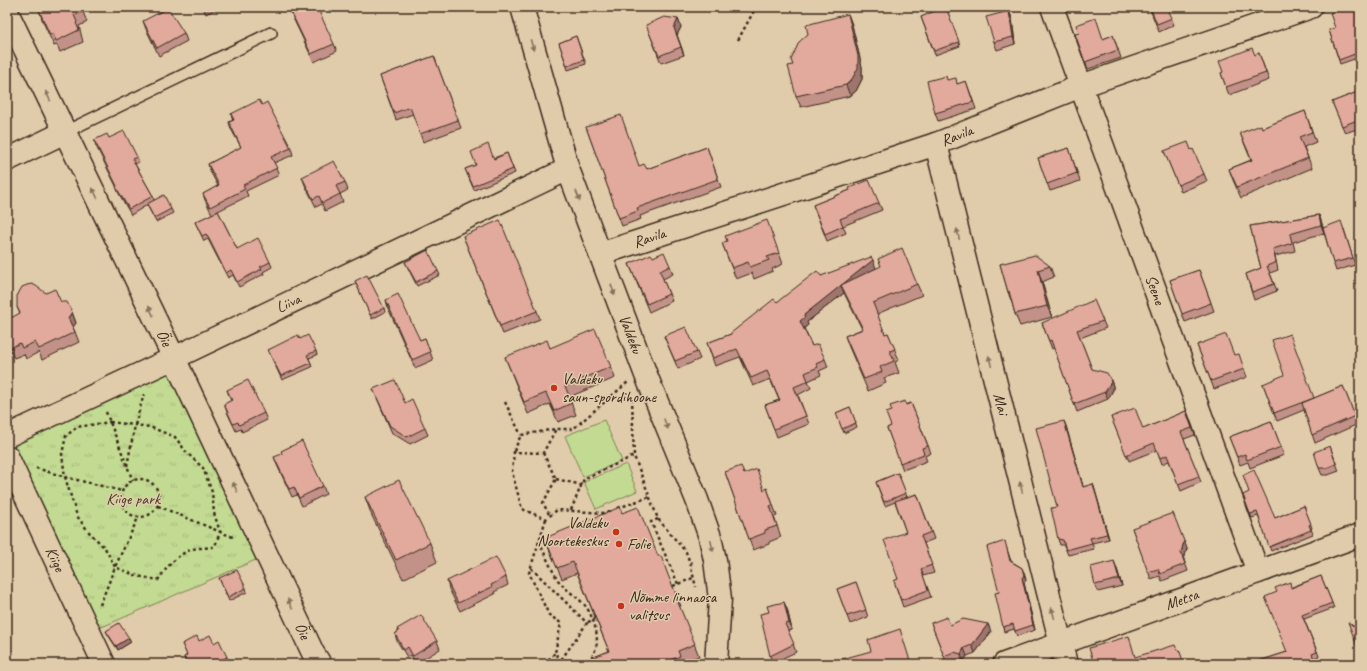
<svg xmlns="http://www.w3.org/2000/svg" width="1367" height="671" font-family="Caveat,sans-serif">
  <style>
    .grass { fill: url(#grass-tufts); stroke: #7e8258 }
    .pitch { fill: #c2da91; stroke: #7e8258 }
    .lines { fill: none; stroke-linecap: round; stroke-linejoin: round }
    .service-casing { stroke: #3b2a1e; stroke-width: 14 }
    .minor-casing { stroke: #3b2a1e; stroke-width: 25 }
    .tertiary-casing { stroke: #3b2a1e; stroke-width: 25 }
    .path { stroke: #3b2a1e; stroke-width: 2.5; stroke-dasharray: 3 3; stroke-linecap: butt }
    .service { stroke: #e0cbaa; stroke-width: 11 }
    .minor { stroke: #e0cbaa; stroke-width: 22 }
    .tertiary { stroke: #e0cbaa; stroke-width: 22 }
    .path-bridge { stroke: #3b2a1e; stroke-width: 2.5; stroke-dasharray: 3 3; stroke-linecap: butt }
    .wall { fill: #c29187; stroke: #3b2a1e }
    .shaded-wall { fill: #9e766e; stroke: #3b2a1e }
    .building { fill: #e2a99d; stroke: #3b2a1e }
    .oneway { fill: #85725d }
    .poi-dot { fill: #c8321e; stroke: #e0cbaa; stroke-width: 1.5 }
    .labels { text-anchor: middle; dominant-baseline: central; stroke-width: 3; stroke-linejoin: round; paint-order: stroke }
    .street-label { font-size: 16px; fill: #3b2a1e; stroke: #e0cbaa }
    .poi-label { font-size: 16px; fill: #3b2a1e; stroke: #e0cbaa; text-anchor: start }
    .park-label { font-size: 16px; fill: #483c2a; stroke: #e0cbaa }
  </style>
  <defs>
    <pattern id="grass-tufts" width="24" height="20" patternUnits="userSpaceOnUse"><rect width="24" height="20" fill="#c2da91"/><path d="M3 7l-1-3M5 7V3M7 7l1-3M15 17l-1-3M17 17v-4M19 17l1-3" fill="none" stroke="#a8bb7d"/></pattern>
  </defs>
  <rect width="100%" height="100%" fill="#e0cbaa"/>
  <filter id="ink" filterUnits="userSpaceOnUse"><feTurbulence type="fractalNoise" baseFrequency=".025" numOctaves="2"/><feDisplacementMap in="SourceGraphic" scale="8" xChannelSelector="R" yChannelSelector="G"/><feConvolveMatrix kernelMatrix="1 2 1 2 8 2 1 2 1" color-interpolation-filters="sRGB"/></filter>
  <g filter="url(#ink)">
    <path class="grass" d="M174 358 267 555 88 633 7 456V436Z"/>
    <path class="pitch" d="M604 420 622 461 583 477 565 436Z
      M626 464 637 491 596 509 584 482Z"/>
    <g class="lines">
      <defs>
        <path id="service" d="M65 132 271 33"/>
        <g id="minor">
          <path id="s1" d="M1052 7 1258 572"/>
          <path id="s2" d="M936 144 1066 664"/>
          <path d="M7 160 65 132"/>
          <path id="s3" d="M600 254 936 144 1081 86 1311 7"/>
          <path id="s4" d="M7 436 174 358 568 169"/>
          <path id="s5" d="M7 456 104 664"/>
          <path id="s6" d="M1004 664 1360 535"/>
        </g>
        <g id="tertiary">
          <path id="s7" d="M522 7 568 169 646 375 697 500 710 537 715 560 720 599 716 664"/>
          <path id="s8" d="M7 12 174 358 313 653 320 664"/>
        </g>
      </defs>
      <use href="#service" class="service-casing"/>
      <use href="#minor" class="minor-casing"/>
      <use href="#tertiary" class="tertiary-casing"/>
      <path class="path" d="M738 40 756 7
        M632 398 634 456 658 519 686 552 690 563 694 562
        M505 402 521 435
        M106 412 133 481
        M110 422 150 427 175 437 187 453 203 468 212 492 214 513 220 532 215 546C207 549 200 547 193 549 177 554 167 567 158 580L137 576 115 567 105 548 88 531 77 516 65 477 62 454 66 436 77 427Z
        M514 451 521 435 556 429
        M543 453 556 479 543 503 550 516
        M127 466 135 425 144 394
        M36 468 65 477 122 491
        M121 498a19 19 0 1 1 38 0a19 19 0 1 1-38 0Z
        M556 479 582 485
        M158 506 235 538
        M618 508 649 497
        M571 510 584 479 634 456
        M610 511 605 513 557 510 546 519 522 509 512 472 514 452 543 453 556 429H573L628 382
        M546 519 529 573 549 615 561 623 555 653 564 664
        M658 519 651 522 678 584
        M539 542C545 554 551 569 558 580 566 591 580 598 587 608 598 626 604 654 582 664
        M690 563 696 587
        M531 568 587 623 561 660
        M673 586 693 578
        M100 605 115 567 138 518
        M544 664 555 653"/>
      <use href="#service" class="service"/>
      <use href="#minor" class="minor"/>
      <use href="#tertiary" class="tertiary"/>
      <path class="path-bridge" d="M588 622 595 619"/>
    </g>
    <path class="wall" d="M41 7H81L87 22 79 26 83 42 60 52 57 45 54 46 43 22 39 10 42 9Z
      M202 7H220L206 14Z
      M946 7 960 46 935 55 921 17Z
      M1149 7H1167L1174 25 1159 32Z
      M1360 7V57L1340 64 1329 30 1335 28Z
      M290 10 334 44 337 51 314 62 293 18Z
      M1009 11 1012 18 1015 44 997 50 994 42Z
      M848 14 852 25 862 67V79L856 91 850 96 801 107 796 96Z
      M678 19 681 27 677 35 684 55 661 63 649 32Z
      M143 21 184 33 187 41 159 56 146 29Z
      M1075 34 1103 39 1113 35 1121 58 1088 69Z
      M576 36 586 64 568 70 559 43Z
      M1259 53 1269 80 1229 95 1221 73 1255 55Z
      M434 56 461 128 423 142 413 114 396 120 380 76Z
      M947 80 958 84 966 81 976 109 938 121 935 113Z
      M1360 91V128L1345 133 1332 102Z
      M262 105 291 148 293 155 274 163 279 175 246 191 248 196 218 211 237 249 270 262 272 267 263 272 264 274 239 287 233 275 228 278 208 239 204 241 195 222 212 214 205 200 203 194 218 186 210 171 208 164 241 147 231 129 229 122 233 120 231 114Z
      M1305 111 1316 142 1304 147 1312 168 1241 198 1233 180 1229 169 1251 160 1240 133 1262 128Z
      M586 127 639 166 647 169 707 147 721 187 640 216 641 219 622 226Z
      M109 138 137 157 139 162 135 164 153 196 154 200 171 209 173 213 156 222 147 205 131 215 118 192 116 186 96 146 94 140Z
      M1069 148 1080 181 1050 191 1038 158Z
      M1191 150 1204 174 1207 181 1181 192 1164 151Z
      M507 153 515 173 474 190 465 169Z
      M302 177 345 182 348 190 340 194 343 202 325 211 322 204 316 207 305 185Z
      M850 190 879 203 882 210 843 226 846 233 827 241 813 205Z
      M1319 215 1323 228 1344 229 1355 265 1336 271 1324 233 1293 242 1295 251 1275 256 1278 270 1270 273 1277 291 1254 300 1246 274 1261 268 1250 226Z
      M463 236 537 311 540 319 503 334Z
      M722 243 779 253 783 264 772 269 773 271 754 279 752 273 736 279Z
      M653 257 670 266 673 274 663 279 672 301 649 312 629 264Z
      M405 262 438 271 440 275 417 286Z
      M1000 264 1050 266 1054 277 1042 282 1052 317 1020 326 1015 314 1012 303 1008 292Z
      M876 268 874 269 917 284 922 295 877 314 885 334 888 333 899 360 895 362 899 373 884 378 886 383 868 391 849 347 845 336 862 329 844 293 807 322 808 325 804 328 812 346 825 359 828 367 819 371 821 375 808 381 811 388 798 395 809 424 777 437 765 405 779 400 770 379 753 386 740 357 715 366 707 343 731 334 777 302 821 276Z
      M1199 270 1214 311 1185 322 1170 280Z
      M355 281 384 308 385 312 372 319Z
      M46 293 61 302 72 312 76 323 73 327 79 342 42 360 39 352 26 359 24 354 14 358 7 344V320L20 314 17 307Z
      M386 300 420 340 425 338 433 360 415 368 388 308Z
      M1103 321 1106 328 1080 338 1092 369 1110 378 1113 386V390L1108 399 1077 412 1054 348 1052 349 1042 323Z
      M664 336 697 352 700 359 678 369Z
      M300 339 316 351 317 355 309 358 312 367 282 380 268 350Z
      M1197 345 1234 355 1244 369 1247 377 1214 389Z
      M550 348 611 367 615 378 569 397 576 415 558 422 550 404 528 414 505 357Z
      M1263 384 1314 398 1343 386 1358 424 1315 443 1304 410 1277 421Z
      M373 389 405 403 425 428 428 435 410 444 392 433Z
      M227 390 264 413 267 420 242 432 241 429 236 431 227 412 224 404 231 401Z
      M911 403 931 453 925 456 927 461 903 470 887 428 891 426 906 405Z
      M850 407 857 427 844 433 836 413Z
      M1186 411 1195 435 1184 439 1201 482 1181 491 1169 461 1162 464 1157 450 1129 461 1111 417 1143 429Z
      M1271 421 1284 455 1250 468 1248 462 1240 465 1229 437Z
      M1066 426 1083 487 1093 484 1109 539 1092 543 1094 549 1068 555 1064 545H1060L1058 539 1057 507Z
      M1330 446 1339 471 1328 475H1322L1319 468Z
      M274 457 323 486 326 494 302 506 297 495 292 497 277 465Z
      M725 472 744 474 764 490 767 488 777 516 774 517 781 537 769 542V544L753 550Z
      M898 473 907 497 917 494 934 539 924 543 934 573 923 576 931 597 903 607 894 581 898 579 906 532 895 502 885 506 876 482Z
      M1243 495 1275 518 1304 506 1312 528 1311 529 1313 534 1271 551 1258 516 1252 518Z
      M365 497 430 543 437 562 403 579 372 516Z
      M622 513 658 556 676 594 681 606H679L699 656 682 663 683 664H596L594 657 609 651 577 573 562 579 549 549 545 538Z
      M1132 528 1187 548 1184 560 1188 571 1162 581 1160 576 1151 579Z
      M1006 546 1011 561 1022 568 1024 573 1026 580 1024 583 1035 630 1017 636 1014 629 1004 632 1003 627 999 592Z
      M1117 569 1122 586 1098 592 1095 585Z
      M1321 576 1334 608 1304 619 1319 656 1314 658 1316 663 1313 664H1250L1287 652 1292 587Z
      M506 577 508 585 494 592 495 594 460 611 449 589 447 581Z
      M219 578 246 588 247 592 229 601Z
      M856 582 868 617 850 624 837 589Z
      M787 609 792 630 788 631 796 652 772 663 770 656Z
      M931 623 950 625 988 624 991 632 975 653 967 656 963 662 957 660 947 664Z
      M397 629 437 641 440 649 416 664 411 655 407 657 397 641 395 634 398 631Z
      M106 631 129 638 131 642 118 650 108 635Z
      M199 641 214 643 227 657 229 664H186L184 657 187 655 182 644Z"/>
    <path class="shaded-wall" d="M1009 11 1012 18 1015 44 1013 37Z
      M848 14 852 25 862 67V79L856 91 850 96 846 85Z
      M678 19 681 27 677 35 684 55 674 28Z
      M1319 215 1322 223 1324 233 1321 225Z
      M873 260 876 268 845 292 841 285Z
      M1038 270 1042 282 1052 317 1047 306Z
      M841 285 844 293 807 322 808 325 803 329 800 321 804 315Z
      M72 312 76 323 72 328 68 318Z
      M1110 378 1113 386V390L1108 399 1105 392Z
      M1064 421 1066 426 1085 493 1083 487Z
      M1093 484 1095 490 1109 539 1107 534Z
      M1184 541 1187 548 1184 560 1181 553Z
      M1114 561 1117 569 1122 586 1119 579Z
      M1022 568 1026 580 1024 583 1035 630 1033 625 1022 578Z
      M784 602 787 609 792 630 789 623Z
      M988 624 991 632 975 653 972 645Z
      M129 638 131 642 118 650 116 646Z
      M964 648 967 656 963 662 961 654Z"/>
    <path class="building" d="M42 7H81L83 11 74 15 77 22 76 23 79 30 56 41 53 33 50 35 39 10 43 8Z
      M297 7H317L334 44 311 54 290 10Z
      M944 7H946L959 42 934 51 921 17Z
      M1150 7H1167L1172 18 1157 24Z
      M1348 7H1360V52L1339 60 1329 30 1335 28 1330 13Z
      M168 8 184 33 157 48 143 21Z
      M1009 11 1013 37 994 42 986 17Z
      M848 14 858 56V68L852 79 846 85 796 96 788 66 793 65 791 60 799 42 808 34 806 25Z
      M664 17 678 19 674 28 681 47 659 56 646 25Z
      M1096 18 1103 39 1113 35 1118 50 1085 62 1075 34 1079 33 1076 25Z
      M576 36 584 60 567 66 559 43Z
      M1252 48 1255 55 1259 53 1266 73 1226 87 1221 73 1223 72 1219 61Z
      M434 56 458 120 420 134 410 107 394 113 380 76Z
      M946 76 947 80 956 78 957 84 966 81 973 102 935 113 927 81Z
      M1360 91V119L1342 126 1332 102Z
      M259 100 262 105 267 102 291 148 271 157 277 168 243 185 245 189 210 207 203 194 219 185 208 164 241 147 229 122 234 120 231 114Z
      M1305 111 1312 132 1299 137 1308 158 1237 187 1229 169 1252 160 1240 133 1261 125 1262 128Z
      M621 115 639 166 644 164 647 169 707 147 718 179 637 208 638 211 619 218 586 127Z
      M124 131 137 157 132 159 153 196 129 209 116 187 117 186 94 140 107 134 109 138Z
      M1188 142 1191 150 1193 149 1204 174 1178 185 1164 151Z
      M488 144 494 159 507 153 513 169 473 186 465 169 476 165 471 152Z
      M1069 148 1077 173 1047 184 1038 158Z
      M334 161 345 182 336 186 340 194 322 203 319 196 313 199 302 177Z
      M869 180 879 203 840 219 843 226 825 234 813 205 850 190 849 188Z
      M164 195 171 209 154 218 147 204Z
      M218 211 237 249 258 238 270 262 260 267 262 269 237 282 231 270 226 273 209 239 206 234 202 236 195 222Z
      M1319 215 1321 225 1290 234 1292 243 1273 249 1276 262 1267 266 1274 284 1252 292 1246 274 1261 268 1250 226Z
      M500 220 537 311 500 326 463 236Z
      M767 220 779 253 767 257 769 260 750 267 748 262 732 268 722 243 727 241 725 236Z
      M1341 221 1353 258 1333 263 1323 228Z
      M902 248 917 284 873 303 885 334 888 333 895 349 890 351 894 361 880 367 882 372 864 379 845 336 863 329 841 285 881 266 878 259Z
      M428 250 438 271 416 282 405 262Z
      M664 252 670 266 660 271 669 294 647 304 629 264 651 254 653 257Z
      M1035 255 1050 266 1038 270 1047 306 1015 314 1009 291 1008 292 1000 264Z
      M871 257 873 260 804 315 805 317 800 321 812 346 818 344 825 359 816 364 818 367 805 373 808 381 794 387 806 416 774 429 765 405 780 400 767 371 751 378 737 349 713 358 707 343 731 334V333L774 299 777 302 817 271 821 276Z
      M1199 270 1211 303 1182 314 1170 280Z
      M367 275 384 308 370 315 355 281Z
      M32 284 36 286 46 293 55 289 61 302H67L72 312 68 318 75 332 39 349 35 342 22 348 20 343 10 348 7 342V320L20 313 17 307V296L22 287 27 285Z
      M398 294 420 340 425 338 430 352 412 360 386 300Z
      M1094 300 1103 321 1077 330 1092 369 1107 373 1110 378 1111 382 1105 392 1074 404 1051 340 1049 341 1042 323Z
      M686 327 697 352 675 361 664 336Z
      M595 329 611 367 565 386 572 403 554 411 546 393 524 402 505 357 547 340 550 348Z
      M1226 334 1234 355 1239 354 1244 369 1211 381 1197 345Z
      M1290 334 1314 398 1274 413 1263 384 1284 375 1272 340Z
      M298 335 300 339 308 335 316 351 307 355 311 363 281 376 268 350Z
      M248 380 264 413 239 425 238 422 233 424 224 404 232 400 227 390Z
      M395 380 405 403 412 399 425 428 407 437 390 426 373 389Z
      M1343 386 1355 416 1312 435 1302 403Z
      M905 401 906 405 911 403 928 446 922 448 924 454 900 463 887 428 891 426 886 413 892 411 890 406Z
      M850 407 856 423 842 429 836 413Z
      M1135 408 1143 429 1186 411 1192 428 1181 432 1199 476 1178 484 1167 455 1160 458 1154 443 1126 455 1111 417Z
      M1064 421 1083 487 1093 484 1107 534 1090 538 1092 543 1066 550 1063 540 1058 539 1051 508 1057 507 1036 428Z
      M1271 421 1281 447 1247 460 1245 454 1237 457 1229 437Z
      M302 441 323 486 299 498 294 487 289 489 274 457 282 454 281 451Z
      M1330 446 1336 464 1326 468H1319L1314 452Z
      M741 466 744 474 757 469 764 490 767 488 773 505 770 506 777 526 765 530V533L749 539 725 472Z
      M1254 470 1275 518 1304 506 1311 524 1309 525 1311 530 1269 547 1257 512 1250 514 1243 495 1249 492 1243 475Z
      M898 473 906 493 884 502 876 482Z
      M399 480 430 543 396 560 365 497Z
      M917 494 931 532 921 536 932 565 921 569 928 590 901 600 894 581 898 579 884 540 906 532 895 501Z
      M620 507 622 513 638 507 658 556H661L668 575 676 594 675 595 695 644 678 651 680 656 661 664H596L594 657 609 651 573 562 557 568 545 538Z
      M1173 513 1184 541 1181 553 1185 564 1160 574 1158 569 1148 572 1132 528Z
      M1005 541 1010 561 1022 568 1024 575 1022 578 1033 625 1015 631 1013 624 1003 627 995 593 999 592 987 547Z
      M496 557 506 577 491 585 492 587 458 603 447 581Z
      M1114 561 1119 579 1095 585 1091 567Z
      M237 570 246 588 228 597 219 578Z
      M1321 576 1332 603 1302 615 1317 652 1312 654 1314 659 1299 664H1250L1287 652 1265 597 1277 592 1275 588 1290 582 1291 588Z
      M856 582 866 610 847 616 837 589Z
      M784 602 789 623 785 624 794 644 770 656 760 614 769 612 767 606Z
      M421 615 437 641 413 656 408 647 404 650 395 634 399 631 397 629Z
      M947 617 950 625 963 619 988 624 972 645 964 648 961 654 954 652 944 656 931 623Z
      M1348 622 1360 631V654Z
      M119 623 129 638 116 646 106 631Z
      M900 629 911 664H811L822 659 824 664 871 651 868 640Z
      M210 635 214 643 219 640 227 657 215 663 216 664H187L184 657 187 655 182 644 197 636 199 641Z
      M1129 636 1135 657 1175 645 1177 650 1179 649 1184 664H1094L1089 648Z"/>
    <defs><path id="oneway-solid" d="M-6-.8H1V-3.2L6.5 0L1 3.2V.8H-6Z"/></defs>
    <g class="oneway">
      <use href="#oneway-solid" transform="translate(532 45) rotate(74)"/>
      <use href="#oneway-solid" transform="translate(48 96) rotate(-116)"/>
      <use href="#oneway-solid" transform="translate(95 193) rotate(-116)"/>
      <use href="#oneway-solid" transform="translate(578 196) rotate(69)"/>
      <use href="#oneway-solid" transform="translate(958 234) rotate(-104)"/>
      <use href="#oneway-solid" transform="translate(613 290) rotate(69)"/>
      <use href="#oneway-solid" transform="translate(151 311) rotate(-116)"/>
      <use href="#oneway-solid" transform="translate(990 361) rotate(-104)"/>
      <use href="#oneway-solid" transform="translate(666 424) rotate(68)"/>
      <use href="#oneway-solid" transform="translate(235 487) rotate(-115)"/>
      <use href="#oneway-solid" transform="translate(1021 487) rotate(-104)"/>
      <use href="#oneway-solid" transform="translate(712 546) rotate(77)"/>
      <use href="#oneway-solid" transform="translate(290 604) rotate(-115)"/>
      <use href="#oneway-solid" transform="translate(1053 613) rotate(-104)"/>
    </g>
  </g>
  <g class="poi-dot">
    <circle cx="554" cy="388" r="4"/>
    <circle cx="616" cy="532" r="4"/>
    <circle cx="619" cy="544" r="4"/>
    <circle cx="621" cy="606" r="4"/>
  </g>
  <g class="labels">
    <g class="street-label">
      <text stroke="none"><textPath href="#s3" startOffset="376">Ravila</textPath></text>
      <text stroke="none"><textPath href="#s3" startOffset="52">Ravila</textPath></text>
      <text stroke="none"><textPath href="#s1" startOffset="301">Seene</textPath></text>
      <text stroke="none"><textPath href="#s4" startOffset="311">Liiva</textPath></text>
      <text stroke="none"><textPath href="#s7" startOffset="345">Valdeku</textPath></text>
      <text stroke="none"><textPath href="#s8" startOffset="362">Õie</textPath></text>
      <text stroke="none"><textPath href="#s2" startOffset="268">Mai</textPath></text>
      <text stroke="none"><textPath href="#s5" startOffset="114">Kiige</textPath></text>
      <text stroke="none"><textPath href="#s6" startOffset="189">Metsa</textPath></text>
      <text stroke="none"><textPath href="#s8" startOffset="686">Õie</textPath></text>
    </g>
    <g class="poi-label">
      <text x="562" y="379">Valdeku<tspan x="562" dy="18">saun-spordihoone</tspan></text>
      <text x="608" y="523" text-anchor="end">Valdeku<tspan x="608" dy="18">Noortekeskus</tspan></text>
      <text x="627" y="544">Folie</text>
      <text x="629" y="597">Nõmme linnaosa<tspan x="629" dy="18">valitsus</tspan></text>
    </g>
    <g class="park-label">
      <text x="133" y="499">Kiige park</text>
    </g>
  </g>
  <rect width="1367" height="671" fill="none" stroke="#e0cbaa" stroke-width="24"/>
  <rect x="12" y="12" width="1343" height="647" fill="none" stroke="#3b2a1e" stroke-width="1.5" filter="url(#ink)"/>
</svg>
